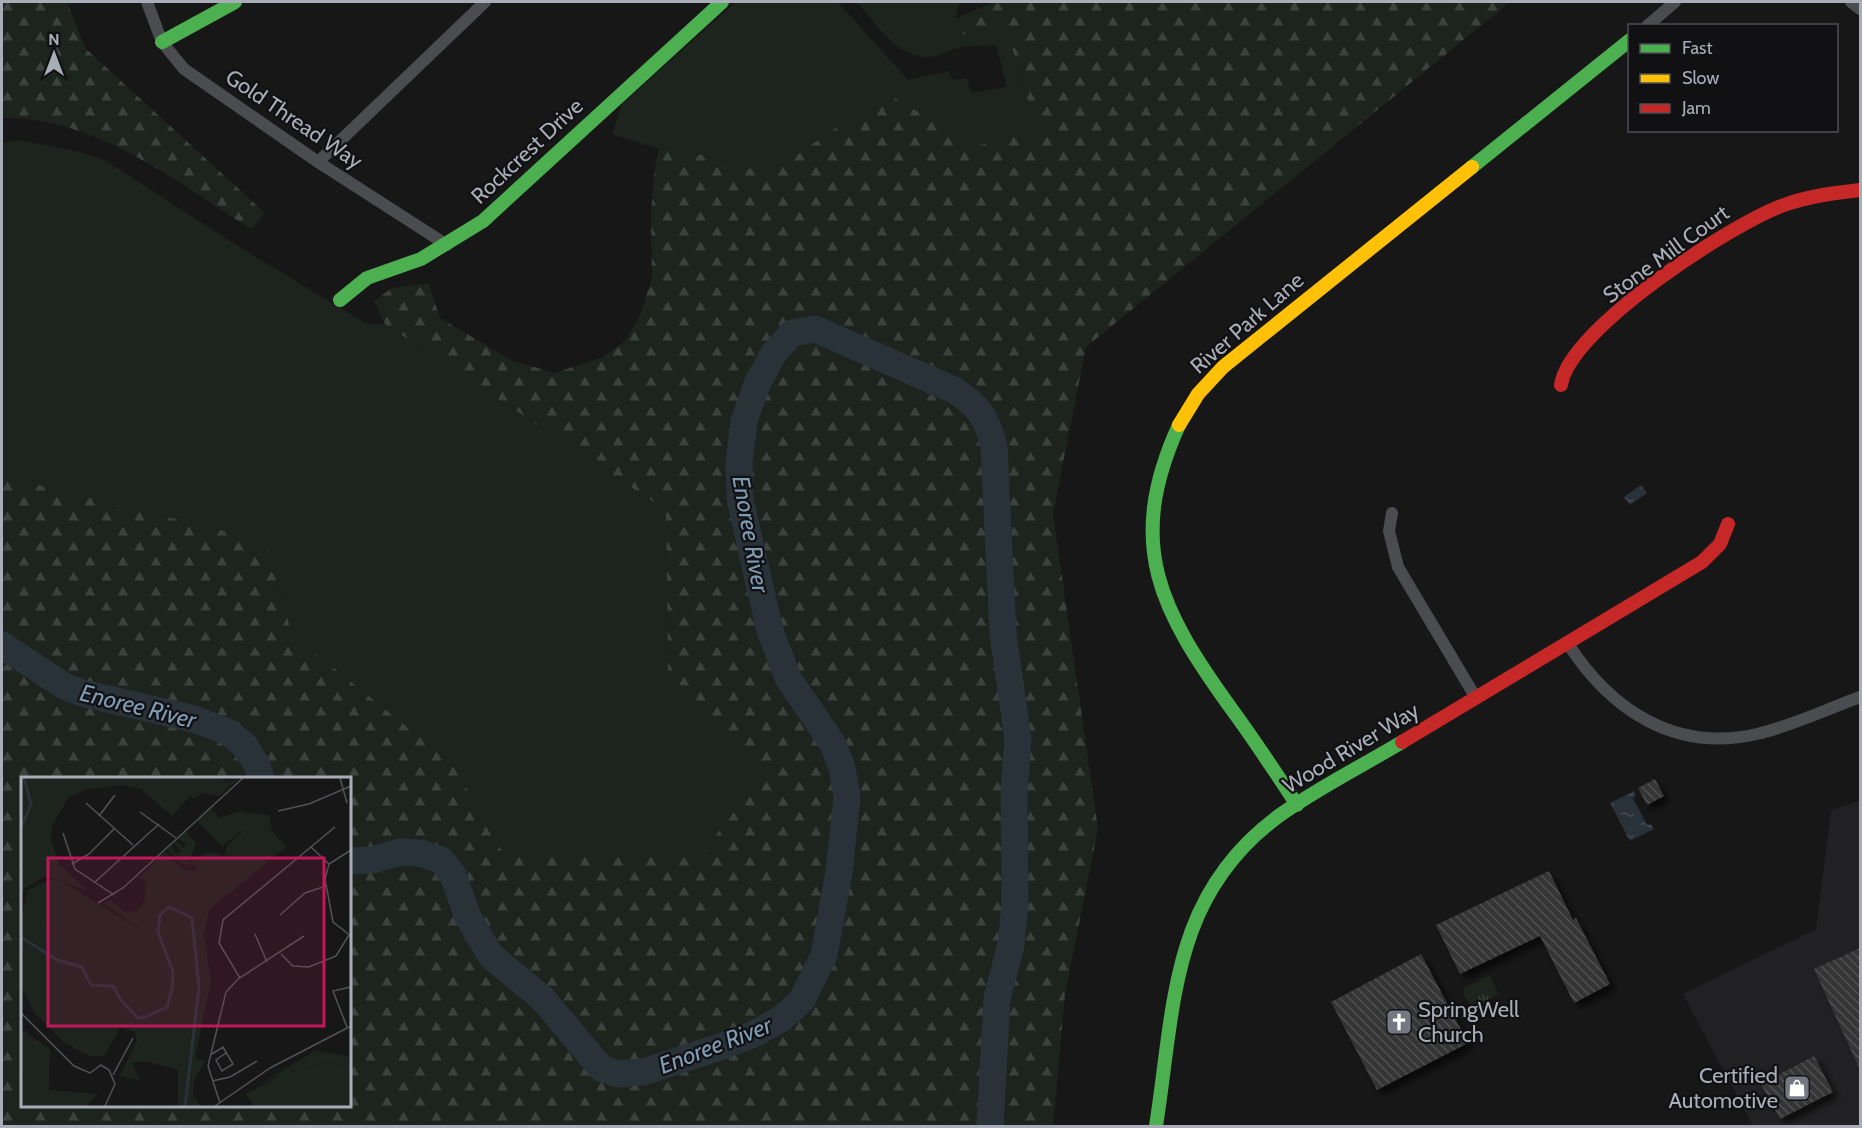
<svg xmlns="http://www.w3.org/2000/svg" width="1862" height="1128" font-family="Cabin,sans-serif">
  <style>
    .built { fill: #212123 }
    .green { fill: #1d241e }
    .forest { fill: url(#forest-firs); fill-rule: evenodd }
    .park { fill: url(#park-tufts) }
    .water { fill: url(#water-ripples) }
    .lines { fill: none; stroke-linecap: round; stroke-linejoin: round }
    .river { stroke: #2a3239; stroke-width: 27 }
    .building { fill: url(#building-back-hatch); filter: url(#shadow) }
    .street { stroke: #4b4c50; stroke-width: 12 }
    .fast { stroke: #4caf50; stroke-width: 14 }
    .slow { stroke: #ffc107; stroke-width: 14 }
    .jam { stroke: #c62828; stroke-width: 14 }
    .labels { text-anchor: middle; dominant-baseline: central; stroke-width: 4.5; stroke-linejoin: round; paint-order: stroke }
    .street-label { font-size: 22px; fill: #a8adb8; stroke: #111113 }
    .poi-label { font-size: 22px; fill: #a8adb8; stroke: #111113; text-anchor: start }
    .water-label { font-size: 24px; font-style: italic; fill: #7f9bb3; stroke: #111113 }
    .inset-river { fill: none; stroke: #2a3239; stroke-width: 3 }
    .inset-road { fill: none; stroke: #515357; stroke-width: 1.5 }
    .view { fill: #c2185b; fill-opacity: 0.15; stroke: #c2185b; stroke-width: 3 }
    .inset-edge { fill: none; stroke: #a8adb8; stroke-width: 3 }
  </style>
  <defs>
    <pattern id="forest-firs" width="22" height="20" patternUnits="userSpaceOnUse" patternTransform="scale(1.5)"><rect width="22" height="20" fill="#1d241e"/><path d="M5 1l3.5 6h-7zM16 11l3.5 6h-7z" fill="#3b413d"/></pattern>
    <pattern id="park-tufts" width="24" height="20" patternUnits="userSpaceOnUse" patternTransform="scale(1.5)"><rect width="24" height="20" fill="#1d241e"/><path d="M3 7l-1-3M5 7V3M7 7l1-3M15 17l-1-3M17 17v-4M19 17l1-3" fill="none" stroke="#3b413d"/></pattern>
    <pattern id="water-ripples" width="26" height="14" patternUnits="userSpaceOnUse" patternTransform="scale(1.5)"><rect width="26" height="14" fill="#2a3239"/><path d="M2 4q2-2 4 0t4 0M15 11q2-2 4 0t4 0" fill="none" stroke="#464d54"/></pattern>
    <pattern id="building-back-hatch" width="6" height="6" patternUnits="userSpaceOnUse" patternTransform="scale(1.5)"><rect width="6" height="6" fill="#353536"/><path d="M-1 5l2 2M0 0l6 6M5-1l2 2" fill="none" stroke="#4f5051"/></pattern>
    <filter id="shadow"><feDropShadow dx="5.5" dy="5.5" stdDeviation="3" flood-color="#0009"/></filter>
  </defs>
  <rect width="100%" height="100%" fill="#171717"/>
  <path class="built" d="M1860 801V1126H1753L1683 994 1816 929 1831 810Z"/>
  <path class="green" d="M736 2H838L908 80 949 71 952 80 967 78 971 93 1007 87 996 45C983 46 967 45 954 49 944 52 935 59 923 57 894 54 875 22 857 2H960L955 19 1006 27 1037 132 976 147 886 93 769 174 677 148 659 149 612 134 622 104Z
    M19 140 76 151 106 161 241 248 367 324H385L666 510 668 673 769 768 698 859 503 853 453 764 292 634 265 541 2 476V143Z"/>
  <path class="forest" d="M2 2H67L85 48 265 213 251 229C176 181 94 116 2 118Z
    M994 2H1510L1086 347 1053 514 1098 829 1065 994 1053 1126H5L2 1123V476L265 541 292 634 453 764 503 853 698 858 768 768 668 673 666 510 385 324 374 301 392 288 428 283 440 318 513 361 555 373 603 357 626 340 641 313 652 278 651 212 655 167 659 149 677 148 769 174 886 93 976 146 1037 132 1006 27 954 36 955 19ZM22 778H350V1106H22Z"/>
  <path class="park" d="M1490 975 1498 994 1477 1007H1472L1464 995V988Z"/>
  <path class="water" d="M1641 485 1647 493 1630 505 1624 497Z
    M1634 791 1636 796 1633 798 1647 825 1651 824 1654 829 1630 841 1610 803Z"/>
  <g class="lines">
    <path class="river" d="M2 645 64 686 82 693 194 719 228 732 244 745 257 765 261 778
      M350 861 372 860 400 852 421 853 441 860 453 875 468 917 491 956 542 998 601 1068 618 1074 643 1072 720 1047 754 1034 781 1019 802 1000 824 955 839 872 847 797 842 768 834 746 788 678 770 631 740 499 739 463 744 421 758 382 774 353 792 333 815 329 954 390C979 406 987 418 994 447L1003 634 1018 739 1014 791 1015 904 1011 945 997 998 990 1126"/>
  </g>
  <path class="building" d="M1655 779 1664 796 1647 805 1638 788Z
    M1549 871 1573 920 1576 918 1610 984 1574 1003 1540 936 1460 974 1436 925Z
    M1860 948V1070L1814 969Z
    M1421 954 1468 1043 1377 1090 1331 1002Z
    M1814 1056 1833 1092 1780 1119 1761 1084Z"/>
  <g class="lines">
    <path class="street" d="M147 2 162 42 184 69 318 162 447 245
      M1851 2 1860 9
      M1647 26 1675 2
      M318 162 485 2
      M1392 513 1389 531 1398 567 1476 698
      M1568 644C1611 710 1675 753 1757 734 1792 726 1827 709 1860 697"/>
    <path class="fast" d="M162 42 235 2
      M1472 167 1630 40
      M340 300 367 278 421 259 483 221 722 2
      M1179 425C1124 546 1161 611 1233 711 1255 741 1276 773 1297 805
      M1156 1126C1175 1005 1170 895 1280 815 1318 788 1362 766 1402 742"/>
    <path class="slow" d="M1179 425 1198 394 1223 367 1472 167"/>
    <path class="jam" d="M1561 385C1569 329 1731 224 1784 205 1809 196 1834 193 1860 190
      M1402 742 1702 562 1720 544 1728 524"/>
  </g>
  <defs>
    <symbol id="church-square" viewBox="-11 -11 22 22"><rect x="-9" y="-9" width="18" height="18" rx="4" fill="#757880" stroke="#111113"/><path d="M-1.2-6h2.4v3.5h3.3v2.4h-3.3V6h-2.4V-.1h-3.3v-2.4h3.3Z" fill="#fff"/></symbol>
    <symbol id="shop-square" viewBox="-11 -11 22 22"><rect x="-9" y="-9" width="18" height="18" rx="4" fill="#757880" stroke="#111113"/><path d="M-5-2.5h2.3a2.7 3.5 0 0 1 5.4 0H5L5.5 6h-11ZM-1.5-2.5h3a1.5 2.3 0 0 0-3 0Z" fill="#fff"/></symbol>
  </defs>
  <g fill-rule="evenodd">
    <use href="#church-square" x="1384" y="1007" width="30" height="30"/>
    <use href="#shop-square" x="1782" y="1073" width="30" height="30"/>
  </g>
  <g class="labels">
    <g class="street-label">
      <text transform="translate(294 119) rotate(34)">Gold Thread Way</text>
      <text transform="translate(527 151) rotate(-43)">Rockcrest Drive</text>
      <text transform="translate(1666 254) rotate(-36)">Stone Mill Court</text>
      <text transform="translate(1247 323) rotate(-41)">River Park Lane</text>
      <text transform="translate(1351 748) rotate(-31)">Wood River Way</text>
    </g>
    <g class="poi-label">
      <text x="1418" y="1009">SpringWell<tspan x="1418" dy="25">Church</tspan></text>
      <text x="1778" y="1075" text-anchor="end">Certified<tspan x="1778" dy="25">Automotive</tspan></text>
    </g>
    <g class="water-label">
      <text transform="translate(751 534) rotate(80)">Enoree River</text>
      <text transform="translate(138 706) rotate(14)">Enoree River</text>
      <text transform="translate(715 1045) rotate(-21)">Enoree River</text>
    </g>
  </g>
  <g transform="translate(21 777)">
    <rect width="330" height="330" fill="#171717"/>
    <path d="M190 31 199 41 217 35 249 38 250 52 236 60 223 53 201 69 176 44ZM165 53 175 67 168 86 176 85 181 101 172 103 158 95 141 107 118 101 144 74 162 93 176 94 175 88 159 87 146 71 151 67 155 78 160 74 152 66 155 63 162 71 165 67 156 61ZM30 102 42 105 126 157V181L141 195 130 209 101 208 94 195 70 175 66 162 21 151 1 137 7 113ZM307 285 330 292V329H233L225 317 262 297Z" fill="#1d241e"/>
    <path d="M0 1H200L208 5 219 1 198 19 181 16 173 22 169 19 151 39 120 12 101 8 64 13 47 21 31 49 30 64 39 88 66 113 24 99 3 112 0 121ZM250 52 265 70 188 133 183 158 190 204 174 281 184 284 173 304 172 318 180 329H157V293L124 284 111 286 119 303 98 299 116 264 114 255 99 251 83 279H68L44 266 14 236 0 210V134L21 151 66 162 70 175 94 195 101 208 130 209 141 195 126 181V157L82 126 90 123 103 135 116 134 124 123 125 103 141 107 158 95 172 103 180 101 176 86 169 84 188 75 203 79 206 69 223 53 236 60ZM0 252 29 272 28 313 77 317 65 329H0ZM295 273 330 280V292L307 285 262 297 239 307Z" fill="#1d241e"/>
    <path class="inset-river" d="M0 51 10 27 3 1M0 160 36 183 61 190 70 208 92 209 100 223 116 240 122 241 146 230 151 211 152 195 137 155 139 138 148 130 171 141 178 211 164 329"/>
    <path class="inset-road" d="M319 1 326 26M65 26 112 68M257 34 288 27 330 9M119 35 155 61M78 39 94 18M42 56 54 92 93 118M290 70 308 87M330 73 308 87 304 102 312 145 330 159M51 87 68 77 94 51M74 105 138 47M77 126 102 111 222 1M259 138 284 116 305 109M234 157 246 185M260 177 272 189 288 190 315 179 328 158M219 201 198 166 202 143 314 50M0 236 53 289 69 296 80 288 88 293 94 307 84 329M326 250 312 214 330 210M191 277 202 270 212 287 201 294 195 283 205 276M92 298 112 261M191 304 209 300 236 284M199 326 187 289 205 215 217 202 283 159M194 329 249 291 330 249"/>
    <path class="view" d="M27 81H303V249H27Z"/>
    <rect width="330" height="330" class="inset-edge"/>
  </g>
  <rect width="1862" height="1128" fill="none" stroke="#a8adb8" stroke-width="6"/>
  <rect x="1628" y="24" width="210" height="108" fill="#111113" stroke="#4d4f55" stroke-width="1.5"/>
  <rect x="1640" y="44" width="30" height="9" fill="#4caf50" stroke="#4d4f55" stroke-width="1.5"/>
  <text x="1682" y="54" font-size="18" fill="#a8adb8">Fast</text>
  <rect x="1640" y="74" width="30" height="9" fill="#ffc107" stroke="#4d4f55" stroke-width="1.5"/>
  <text x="1682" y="84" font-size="18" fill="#a8adb8">Slow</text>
  <rect x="1640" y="104" width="30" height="9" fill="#c62828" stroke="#4d4f55" stroke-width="1.5"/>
  <text x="1682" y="114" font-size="18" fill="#a8adb8">Jam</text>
  <g transform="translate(54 54)" stroke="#111113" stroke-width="4.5" paint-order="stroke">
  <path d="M0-4.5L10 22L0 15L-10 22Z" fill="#a8adb8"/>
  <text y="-9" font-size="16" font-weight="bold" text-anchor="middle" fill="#a8adb8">N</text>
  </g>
</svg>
